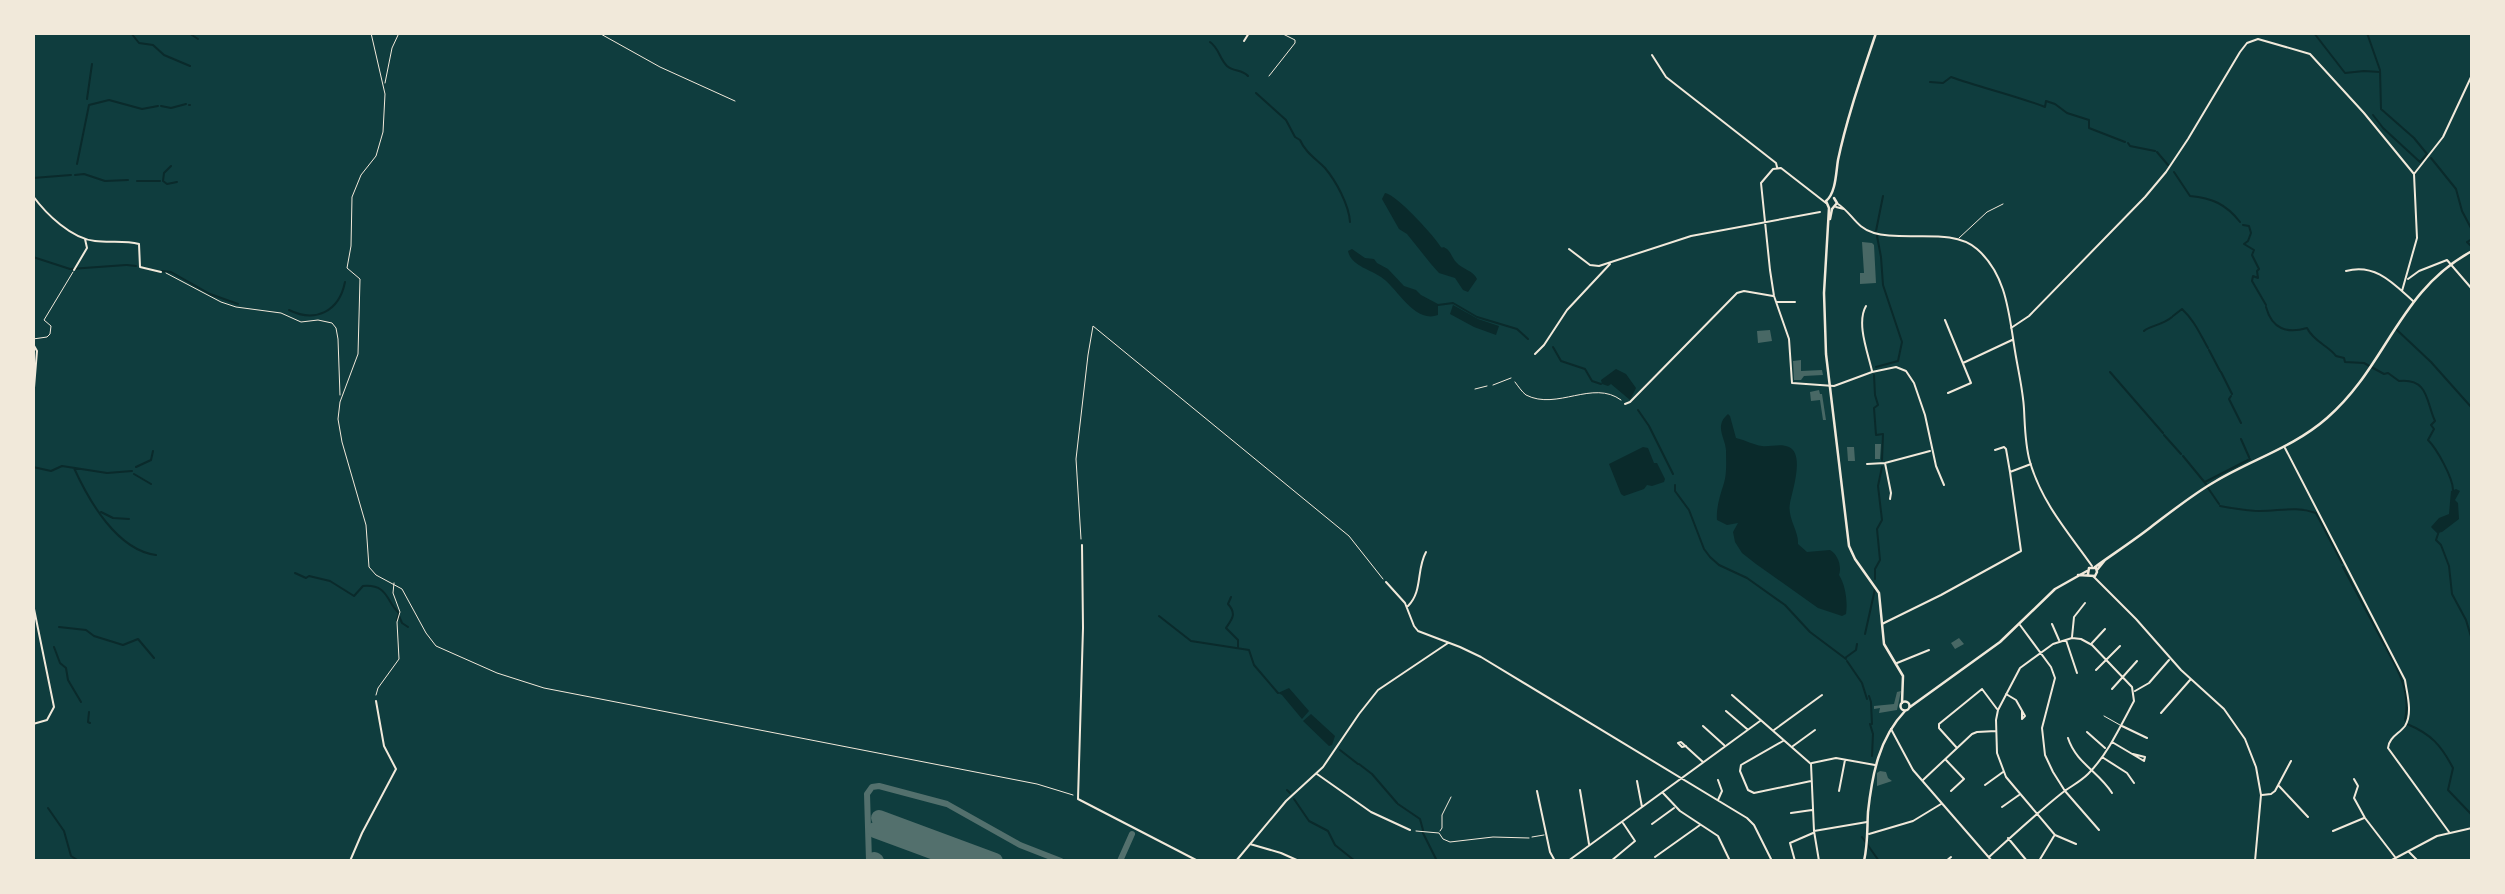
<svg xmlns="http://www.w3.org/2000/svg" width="2505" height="894" font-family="'Exo 2',sans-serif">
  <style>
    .water { fill: #0a2a2b }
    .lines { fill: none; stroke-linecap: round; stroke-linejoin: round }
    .stream { stroke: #0a2a2b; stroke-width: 2 }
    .taxiway { stroke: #53706d; stroke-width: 6 }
    .runway { stroke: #53706d; stroke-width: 16 }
    .building { fill: #486865 }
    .path { stroke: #f1e9da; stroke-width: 1 }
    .service { stroke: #f1e9da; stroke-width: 1 }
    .minor { stroke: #f1e9da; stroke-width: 2 }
    .tertiary { stroke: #f1e9da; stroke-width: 2 }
    .secondary { stroke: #f1e9da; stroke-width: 2.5 }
  </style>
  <rect width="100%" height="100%" fill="#0f3d3e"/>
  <path class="water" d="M1385 193C1397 195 1431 233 1438 243 1444 252 1440 244 1447 249 1450 251 1453 259 1456 262 1463 270 1473 270 1477 279L1468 292 1463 290 1455 278 1439 273 1431 264 1407 234 1399 229 1382 199Z
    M1352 249 1365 258 1374 259 1377 263 1388 269 1404 286 1416 290 1421 295 1438 304V315C1414 324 1397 287 1381 277 1370 269 1351 266 1348 251Z
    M1453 305 1478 319 1499 326 1496 335 1474 327 1450 314Z
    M1616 369 1626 374 1636 388 1630 400 1611 384 1608 386 1602 384 1601 380Z
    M1728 414 1730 416 1736 438C1746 440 1753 445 1762 446 1770 447 1781 443 1789 447 1805 454 1792 492 1790 503 1787 518 1799 531 1798 544L1807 552 1830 550C1838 554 1842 567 1839 575 1845 584 1848 601 1846 614L1842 616 1818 608 1756 564 1742 553 1735 542 1733 532 1738 523 1727 525 1717 520C1716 508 1720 495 1724 483 1727 474 1726 460 1726 450 1725 437 1714 426 1728 414Z
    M1643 447 1648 448 1654 463H1657L1665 479 1664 482 1652 486 1647 485 1644 489 1624 496 1621 494 1609 464Z
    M2456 489 2460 491 2455 500 2458 503 2459 519 2442 532 2437 533 2431 527 2439 518 2449 514 2451 491Z
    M1289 688 1309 711 1302 719 1282 695 1278 693Z
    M1311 714 1335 736 1332 745 1329 746 1303 721Z"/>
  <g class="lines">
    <path class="stream" d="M131 33 139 43 153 45 164 55 190 66
      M189 33 198 39
      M2314 33 2345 73 2364 71 2380 72
      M2367 33 2380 70 2381 109 2414 138 2427 154 2420 162 2383 128 2373 115
      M1210 42C1219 48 1219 58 1227 66 1234 72 1242 69 1248 76
      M1930 82 1943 83 1951 77C1982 88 2014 95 2045 107L2046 101 2055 104 2067 113 2089 120V128L2125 142
      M1256 93 1286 120 1295 137 1300 140C1305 152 1316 159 1325 168 1336 181 1349 205 1350 222
      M87 99 92 64
      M189 105H190
      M161 106 171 108 186 104
      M2128 143 2130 146 2155 151
      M2157 152 2168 165
      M2431 158 2456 189 2462 211 2472 230
      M77 164 89 105 109 100 142 109 158 106
      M171 166 164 173 163 181 167 184 177 182
      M2174 172 2190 196C2212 198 2226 204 2240 222
      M75 175 84 174 105 181 128 180
      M33 178 71 175
      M137 181H160
      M2243 225 2249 226 2251 233 2248 241 2244 244 2254 250 2252 255 2259 269 2257 271 2258 278 2253 276 2252 281 2266 305
      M1876 231 1883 196
      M2472 239 2467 242 2472 247
      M33 257 70 269 126 265
      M127 265 136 266
      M162 271 171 272 210 294 238 304
      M1438 305 1453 303 1477 317 1517 329 1528 339
      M2266 307C2272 329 2287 334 2307 328 2314 342 2329 346 2336 356L2344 358 2345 362 2364 363 2384 374 2388 373 2399 381C2429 378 2426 402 2435 421L2431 425 2434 429 2428 440C2437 449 2453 478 2453 490
      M289 310C315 323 339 312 345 282
      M2173 316 2182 309C2194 320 2200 334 2208 348
      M2397 330 2431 362 2472 408
      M2144 331C2149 326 2163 325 2172 317
      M1553 347 1561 361 1585 369 1592 381 1601 384
      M2209 350 2220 371
      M1876 367 1898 361 1902 342 1883 285 1881 257 1877 236
      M2110 372 2163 433
      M2221 372 2232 394
      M1874 375 1875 395 1878 405 1874 408 1876 435 1883 434 1882 460
      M2231 396 2229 399 2241 423
      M1638 410 1649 426 1673 474
      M2164 435 2181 454
      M2241 439 2249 457
      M2183 456 2206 484
      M33 467 51 471 62 466 107 473 132 471
      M136 467 151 460 153 451
      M74 468C89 501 117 550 156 555
      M134 474 151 484
      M2205 482 2250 459
      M1675 485V491L1689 510 1704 549 1710 557 1719 565 1747 578 1785 605 1810 632 1846 659
      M2208 488 2219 504
      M2220 506C2231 508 2248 511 2260 511 2280 511 2296 506 2316 513L2342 563
      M101 512 113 518 129 519
      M2439 531 2436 540 2441 545 2449 566 2452 594 2466 620 2472 640
      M2343 567 2385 646
      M295 573 306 578 309 576 330 581 354 596 363 586C389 584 386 602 399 613L397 620
      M1875 579V569L1880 560 1877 529 1882 520 1878 486 1882 467
      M1231 597 1228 604C1237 614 1232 619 1226 628L1238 640V648
      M399 616 402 623 408 627
      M1159 616 1191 641 1249 650 1254 665 1278 693
      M59 627 86 630 94 636 123 645 138 639 154 658
      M1865 634 1875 589
      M54 647 60 663 66 668 68 680 81 702
      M2386 648C2399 671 2411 693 2405 720
      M1845 658 1856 650 1857 644
      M1847 661 1862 683 1867 699
      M1869 696 1871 702 1872 724
      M89 712 88 722 90 723
      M1870 724 1873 734 1872 756
      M2407 724C2431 734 2441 745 2453 768L2448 790 2472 815
      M1340 750 1358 764
      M1359 764 1372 774 1397 803
      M33 783 34 791
      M1287 790 1290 793
      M1294 799 1309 821 1328 831 1335 845 1355 861
      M1398 804 1420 819 1423 830
      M48 808 64 831 71 856 79 861
      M1423 833 1437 861
      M1862 837 1879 861"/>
    <path class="taxiway" d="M869 861 867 794 872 787 879 786 947 804 1020 845 1061 861
      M960 861 963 849
      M1120 861 1132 834"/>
    <path class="runway" d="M879 818 995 861
      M875 830 959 861
      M874 860 876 861"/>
  </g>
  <path class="building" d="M1862 242 1872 243 1874 245 1876 283 1860 284V273H1864Z
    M1770 330 1772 341 1758 343 1757 331Z
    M1801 360V371L1822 370 1823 375 1804 376 1801 380H1794L1793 361Z
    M1819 390 1820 394H1822L1826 420H1823L1820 400 1811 401 1810 392Z
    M1875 444H1881L1880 459H1875Z
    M1847 447H1854L1855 461H1848Z
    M1959 638 1964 644 1955 649 1951 643Z
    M1901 691 1897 710 1879 713 1880 708 1874 709V706L1894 704 1897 692Z
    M1880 771 1886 772 1888 778 1892 781 1877 786V773Z"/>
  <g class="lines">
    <path class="path" d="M371 33 385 94 383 132 376 156 361 175 352 197 351 246 347 268 360 279 358 354 340 402 338 419 342 442 366 525 369 567 376 575 402 589 426 633 436 646 497 673 544 688 1037 784 1073 795
      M599 33 660 67 735 101
      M385 83 392 48 399 33
      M166 273 221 302 236 307 281 313 301 322 318 320 332 323 336 328 338 339 340 395
      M1515 382C1518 386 1522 392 1526 395 1557 411 1593 379 1621 400
      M1475 389 1487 386
      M1081 539 1076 459 1088 355 1093 326 1349 536 1383 579
      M376 695 378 688 399 659 397 622 400 612 393 593 394 583
      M1416 831 1439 833 1443 839 1450 842 1493 837 1529 838
      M1440 831 1442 828V815L1451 797"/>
    <path class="service" d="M1269 76 1295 43V40L1281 33
      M1959 238 1987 212 2003 204
      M33 339 47 337 50 334 51 326 44 320 73 272
      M1493 385 1511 378
      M2104 716 2120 725
      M1532 837 1544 835"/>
    <path class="minor" d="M1244 41 1249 33
      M1652 55 1666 77 1776 163 1777 167
      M33 196C46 214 72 239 95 241 110 243 124 240 139 244L140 267 161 272
      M1826 203 1781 168 1773 169 1761 183 1770 270 1774 296 1789 339 1792 383 1834 386 1872 372 1896 367 1906 371 1914 383 1925 415 1936 466 1944 485
      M1838 204C1852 213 1856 228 1874 233 1906 242 1952 227 1977 249 2007 275 2009 315 2015 351 2018 370 2023 390 2024 409 2025 427 2025 445 2030 462 2042 503 2068 532 2092 566
      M1836 207 1844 209
      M1569 249 1590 265 1599 266 1691 236 1820 212
      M74 270 87 248 85 239
      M2346 271C2375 263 2393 283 2413 301
      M2408 279 2419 271 2447 260 2472 289
      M2402 291 2417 238 2414 174 2443 137 2472 75
      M1776 302H1795
      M1866 306C1856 323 1868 353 1872 371
      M1945 320 1971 383 1948 393
      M2011 328 2029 316 2145 197 2166 172 2188 139 2240 52 2247 43 2258 39 2310 54 2364 113 2414 174
      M33 344 37 351 33 400
      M1535 354 1544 345 1567 310 1610 264
      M1963 363 2012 340
      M1625 404 1630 402 1737 293 1744 291 1773 296
      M2285 448 2405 680C2407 694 2413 713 2405 726 2399 734 2389 737 2388 748L2449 832
      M1995 450 2004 447 2006 449 2010 472 2031 464
      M1885 463 1891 493 1890 499
      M1867 464 1885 463 1930 451
      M1082 545 1083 628 1078 799 1198 861
      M2093 576 2136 619 2181 670 2224 709 2245 739 2256 767 2261 795 2255 861
      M1386 582 1405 603 1414 626 1418 631 1460 647 1481 657 1747 818 1754 825 1772 861
      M33 604 54 707 47 720 33 724
      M1408 606C1423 591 1416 570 1426 552
      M1882 624 1941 595 2021 551 2010 472
      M2052 624 2059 640
      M2020 625 2051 667 2055 678 2042 728 2045 755 2053 772 2065 791 2099 830
      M2072 637 2074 617 2085 603
      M2066 640 2077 673
      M2092 643 2105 629
      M1897 663 1929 650
      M2096 670 2120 646
      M2112 689 2137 661
      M2135 691 2149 683 2169 660
      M2006 694 2016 700 2025 716 2022 719V711
      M1732 695 1811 764 1814 831 1819 861
      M1726 711 1747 729
      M2161 713 2190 680
      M1703 726 1724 745
      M2122 726 2147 738
      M1891 729 1913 770 1992 861
      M1774 730 1822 695
      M2087 732 2105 748
      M2068 738C2076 763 2099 772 2112 793
      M1783 741 1741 765 1740 771 1748 790 1754 793 1811 781
      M2112 742 2144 761 2145 757 2133 754
      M1686 746 1682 747 1678 743 1681 742 1703 762
      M1793 746 1815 730
      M1957 748 1939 728V724L1982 689 1997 709
      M2102 757 2127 773 2134 783
      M1946 760 1964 779 1951 791
      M1812 763 1836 758 1875 765
      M1317 774 1371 812 1410 830
      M2354 779 2358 786 2354 798 2365 818 2395 857
      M1923 780 1972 734 1977 732 1996 731
      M1637 781 1642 807
      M1985 785 2003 772
      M2279 786 2308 817
      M1580 790 1589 844
      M1537 791 1550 852 1555 861
      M1839 791 1845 760
      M1663 793 1680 811 1718 836 1730 861
      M2262 795 2271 794 2275 791 2291 761
      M1718 800 1722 791 1718 780
      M2002 807 2019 795
      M1791 813 1812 810
      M1652 824 1674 808
      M1814 831 1867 822
      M2333 831 2364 818
      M1869 834 1913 821 1941 804
      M2008 838 2027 861
      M1250 844 1281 853 1299 861
      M2409 852 2418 861
      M1655 857 1700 825
      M1989 857C2013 835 2037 813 2062 793 2071 786 2080 782 2088 774 2108 754 2121 725 2134 701L2132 687 2092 645 2081 639 2072 638 2053 644 2020 668 1998 710 1996 720 1997 753 2006 777 2055 835 2076 844
      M350 861 362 833 396 769 384 746 376 701
      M1236 861 1286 801 1323 767 1359 714 1378 690 1448 643
      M1568 861 1760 721
      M1611 861 1635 841 1623 823
      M1795 861 1790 843 1813 833
      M1946 861 1951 857
      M2039 861 2054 836"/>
    <path class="tertiary" d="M2390 861 2437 836 2472 828"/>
    <path class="secondary" d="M1829 208 1824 293 1826 354 1849 546 1855 559 1879 593 1884 644 1903 676 1902 703
      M1829 208 1826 201C1836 193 1836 172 1838 160 1847 117 1862 75 1876 33
      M1832 209 1837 203 1834 198
      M1830 219 1832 209
      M2095 567C2113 554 2133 541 2151 527 2172 511 2193 494 2216 481 2253 459 2294 447 2327 418 2387 366 2398 291 2472 251
      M2097 570 2105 560
      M2078 575 2095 576 2097 572 2096 568H2089L2088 574
      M1900.5 706a4.5 4.5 0 1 1 9 0a4.5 4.5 0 1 1-9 0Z
      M1910 707 2000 642 2055 589 2087 571
      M1864 861C1868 844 1867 829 1868 812 1872 775 1879 738 1905 711"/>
  </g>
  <rect width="2505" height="894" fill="none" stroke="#f1e9da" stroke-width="70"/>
</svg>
